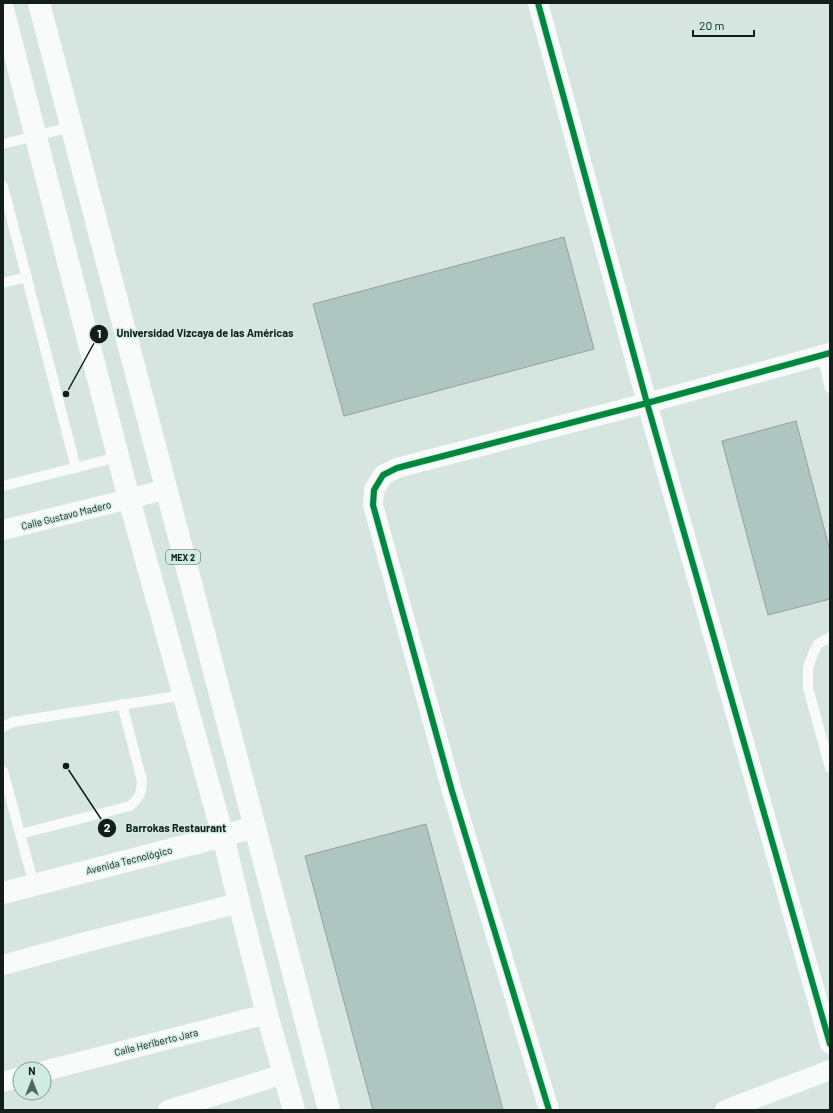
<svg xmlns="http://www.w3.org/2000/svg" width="833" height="1113" font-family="Barlow,sans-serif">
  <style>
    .building { fill: #afc5bf; stroke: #96a19d }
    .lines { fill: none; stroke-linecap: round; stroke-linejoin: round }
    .lane { stroke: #f9fbfa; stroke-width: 10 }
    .street { stroke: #f9fbfa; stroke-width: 20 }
    .secondary { stroke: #f9fbfa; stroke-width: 22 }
    .primary { stroke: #f9fbfa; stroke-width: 22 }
    .cycleway-casing { stroke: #d0ebe2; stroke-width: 8 }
    .cycleway { stroke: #00873e; stroke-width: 6 }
    .labels { text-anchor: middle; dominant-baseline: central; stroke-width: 3; stroke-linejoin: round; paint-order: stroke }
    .shield { fill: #d0ebe2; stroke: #4c5b56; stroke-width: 1 }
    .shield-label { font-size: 9px; font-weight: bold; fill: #131d1a }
    .street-label { font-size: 10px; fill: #131d1a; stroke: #d0ebe2 }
    .leader { fill: none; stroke: #131d1a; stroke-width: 1.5 }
    .callout-dot { fill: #131d1a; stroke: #d0ebe2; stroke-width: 1.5 }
    .mark-label { font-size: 12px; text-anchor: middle; font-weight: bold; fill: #fff }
    .callout-label { font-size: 11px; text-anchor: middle; font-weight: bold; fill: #131d1a; stroke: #d0ebe2; stroke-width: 3; stroke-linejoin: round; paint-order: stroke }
  </style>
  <rect width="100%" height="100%" fill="#d6e5e0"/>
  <path class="building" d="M564 237 594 349 344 416 313 304Z
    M796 421 830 551V599L768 615 722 441Z
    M426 824 503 1110H373L305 856Z"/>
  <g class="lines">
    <path class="lane" d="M3 144 71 127
      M3 186 76 468
      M3 283 27 277
      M822 355 830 388
      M3 486 118 457
      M830 637 818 644 813 654 808 668V688L830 768
      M3 727 13 722 184 695
      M3 771 34 885
      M20 834 130 806C140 797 141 794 142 781L122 704"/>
    <path class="street" d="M538 3 647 403 830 1044
      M3 530 129 499 166 489
      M3 965 90 941 239 903
      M44 1071 267 1014
      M3 1082 20 1077
      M168 1110 284 1074
      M549 1110 452 791 373 505 374 490 383 475 397 468 647 403 830 353
      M725 1110 830 1070"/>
    <path class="secondary" d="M3 893 223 836 254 827"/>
    <path class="primary" d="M39 3 329 1110
      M3 9 129 499 223 836 239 903 267 1014 294 1110"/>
    <defs>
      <path id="cycleway" d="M538 3 647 403 830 1044
        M549 1110 452 791 373 505 374 490 383 475 397 468 647 403 830 353"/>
    </defs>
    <use href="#cycleway" class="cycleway-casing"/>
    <use href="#cycleway" class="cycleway"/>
  </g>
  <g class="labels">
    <rect class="shield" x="166" y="550" width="34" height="14" rx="3"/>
    <g class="shield-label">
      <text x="183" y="557">MEX 2</text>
    </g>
    <g class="street-label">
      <text transform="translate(66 515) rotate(-14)">Calle Gustavo Madero</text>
      <text transform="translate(129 860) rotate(-14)">Avenida Tecnológico</text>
      <text transform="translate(156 1042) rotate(-14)">Calle Heriberto Jara</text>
    </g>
  </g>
  <path class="leader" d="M66 394L99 334M66 766L107 828"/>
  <g class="callout-dot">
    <circle cx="66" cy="394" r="4"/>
    <circle cx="66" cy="766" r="4"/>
    <circle cx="99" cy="334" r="10"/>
    <circle cx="107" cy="828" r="10"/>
  </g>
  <g class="mark-label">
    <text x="99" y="338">1</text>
    <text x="107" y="832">2</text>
  </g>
  <g class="callout-label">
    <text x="205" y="337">Universidad Vizcaya de las Américas</text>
    <text x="176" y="832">Barrokas Restaurant</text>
  </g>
  <rect width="833" height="1113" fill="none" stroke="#131d1a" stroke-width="8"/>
  <g transform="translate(32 1081)"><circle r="19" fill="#d0ebe2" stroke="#849992"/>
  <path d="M0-3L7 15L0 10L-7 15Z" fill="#57635f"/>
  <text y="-6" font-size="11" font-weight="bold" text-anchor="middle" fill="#131d1a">N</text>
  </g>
  <path d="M693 30v6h61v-6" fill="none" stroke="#131d1a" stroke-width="2"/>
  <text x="699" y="30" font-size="12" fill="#131d1a" stroke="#d0ebe2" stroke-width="3" paint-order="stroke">20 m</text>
</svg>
